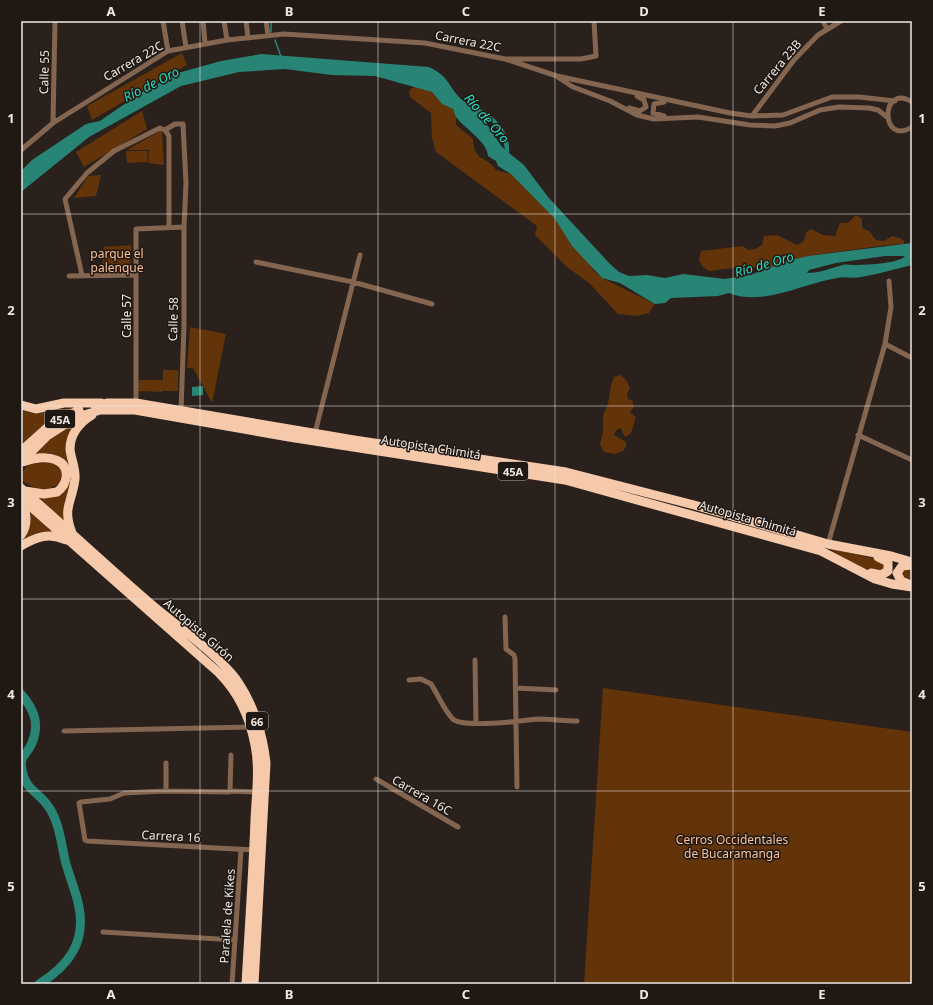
<svg xmlns="http://www.w3.org/2000/svg" width="933" height="1005" font-family="'Noto Sans',sans-serif">
  <style>
    .green { fill: #633309 }
    .water { fill: #288475; fill-rule: evenodd }
    .lines { fill: none; stroke-linecap: round; stroke-linejoin: round }
    .stream { stroke: #288475; stroke-width: 1.5 }
    .river { stroke: #288475; stroke-width: 9 }
    .street { stroke: #836550; stroke-width: 5 }
    .highway { stroke: #f6c9aa; stroke-width: 9 }
    .grid { fill: none; stroke: #efe9e5; stroke-width: 1; stroke-opacity: 0.55 }
    .labels { text-anchor: middle; dominant-baseline: central; stroke-width: 3; stroke-linejoin: round; paint-order: stroke }
    .shield { fill: #201813; stroke: #b1aaa6; stroke-width: 1 }
    .shield-label { font-size: 11px; font-weight: bold; fill: #efe9e5 }
    .street-label { font-size: 12px; fill: #efe9e5; stroke: #201813 }
    .park-label { font-size: 12px; fill: #fac099; stroke: #201813 }
    .water-label { font-size: 13px; font-style: italic; fill: #29ddc3; stroke: #201813 }
    .neatline { fill: none; stroke: #efe9e5; stroke-width: 1.5 }
    .grid-label { font-size: 13px; text-anchor: middle; font-weight: bold; fill: #efe9e5 }
  </style>
  <rect width="100%" height="100%" fill="#2a211c"/>
  <path class="green" d="M182 53 187 65 92 120 87 106Z
    M415 87 432 92 442 104 453 109 456 117V125L473 139C474 163 487 155 496 170L511 174 555 219 572 246 588 262 594 271 602 278 655 304 649 313 637 316 618 314 589 283 567 267 535 235 537 226 436 152 432 138 431 113 410 97 409 91 412 88Z
    M142 111 147 129 84 167 76 152Z
    M162 130 164 165 148 163 149 150H127Z
    M126 151H148L147 162 127 163Z
    M101 175 96 196 74 198 88 176Z
    M856 215 862 219V228L869 231 876 240 884 241 892 236 900 238 904 241V244L879 246 808 256 787 261 769 268 741 267 709 271 703 267 699 260 701 251 743 246 748 250 755 249 762 245 764 236 777 235 797 245 804 241 806 233 811 229 823 235 835 236 840 223H848Z
    M131 245 130 273 102 272 104 247Z
    M190 327 226 334 212 403 193 368H187Z
    M163 370H178V391H163V389L162 392 138 391 139 380H163Z
    M620 375 627 381 630 389 627 393 628 399 632 400 634 407 630 412 636 417 631 433 626 437 624 436 622 430 620 428 616 430 614 435 626 442V447L623 451 615 454 604 452 600 444 603 431V415L608 404 611 385 614 377Z
    M75 407 49 420 22 444C25 433 21 422 21 410L37 414Z
    M80 421 76 423 71 491 65 500 64 521 37 496C48 499 56 498 65 490L63 459 50 453 31 456 55 435Z
    M37 461 59 465 62 472 60 483C45 493 36 490 21 480 21 469 27 465 37 461Z
    M30 511 59 535C43 529 34 532 21 543 21 530 34 529 30 511Z
    M829 548 881 560 885 565 883 570C863 573 844 561 829 548Z
    M912 568V581L903 579 901 571Z
    M603 688 912 732V984H584Z"/>
  <path class="water" d="M261 54 429 67C450 77 447 85 461 99 466 103 472 105 478 108 496 117 511 132 509 153L524 165 548 197 610 264 619 272 629 276 647 275 665 278 683 274 725 279 750 275 787 261 808 256 912 243V265C895 269 878 274 861 277 853 279 845 276 837 278 804 283 762 307 729 293L718 296 671 298 665 303 655 304 620 283 602 278 572 246 555 219 511 174 498 166 496 161 488 156C488 142 464 128 456 117 455 115 454 111 453 109L442 104 432 92 375 76 332 75 285 69 239 72 181 86 89 137 21 192V171L32 160 86 124 100 121 142 92 178 73 221 61ZM484 120 491 121C498 128 503 138 505 149L502 147ZM885 256H905C898 264 864 265 852 265 849 265 846 264 843 265 831 268 820 273 807 273L809 270 836 263Z
    M203 386V395L192 396V387Z"/>
  <g class="lines">
    <path class="stream" d="M271 21V32
      M275 40 281 57"/>
    <path class="river" d="M21 694C34 709 40 724 32 743 27 755 19 755 22 770 25 790 38 791 48 806 59 821 61 842 65 860 69 876 76 891 79 907 86 943 68 966 39 984"/>
    <path class="street" d="M163 21 168 51
      M182 21 186 47
      M203 21 205 43
      M224 21 227 40
      M246 21 248 38
      M266 21 268 35
      M823 21 827 29
      M507 59H581L596 56 594 21
      M559 78 573 87 610 101 637 115 654 119 698 117 750 125 775 126 790 123 820 110 839 107 869 108 878 110 887 117
      M912 102C880 82 880 147 912 127
      M629 108 640 111 646 107 644 100 637 96
      M664 116 653 113 654 104 664 102
      M752 116 794 60 818 35 841 21
      M53 123 55 21
      M165 130 175 124H183L186 183 184 227V326L181 411
      M21 150 53 123 168 51 227 40 284 34 425 43 505 59 557 76 730 113 752 116 783 115 832 97H859L895 101
      M256 262 353 282 432 304
      M82 275 65 199 87 173 114 151 160 128 165 130 169 136V227
      M69 276 136 275
      M885 344 912 358
      M136 403V229L184 227
      M315 433 360 255
      M858 435 912 460
      M828 544 885 344 891 307 889 281
      M505 617 506 649 514 655 515 659 517 787
      M475 660 476 723
      M409 680 421 679 431 684C437 693 446 714 454 720 468 728 520 721 537 719 550 719 564 721 577 721
      M516 688 556 690
      M64 731 250 727
      M166 763V791L124 793 110 799 81 802 79 803 85 840 87 841 254 850
      M376 779 458 827
      M166 791 230 792 231 755
      M231 791 256 792
      M103 932 235 940
      M232 984 241 850"/>
    <path class="highway" d="M21 405 36 409 64 403H101
      M95 406 108 403H136L354 440 566 472 694 505 828 544 891 556 912 562
      M21 451 50 425 79 410
      M21 462 47 436 75 418 100 410H135L289 437 565 480 821 551 875 579 892 584 912 587
      M22 462C33 459 45 455 56 460 71 466 68 484 57 492L44 494 25 491
      M21 488C65 527 108 567 152 605 177 626 217 654 236 679 253 703 263 734 266 763L254 984
      M21 498 219 673C238 692 250 718 255 745 260 769 256 796 255 820 253 875 249 930 246 984
      M72 533C62 507 72 503 75 479 76 468 71 460 70 449 70 434 80 422 92 415
      M21 535C29 524 26 512 22 500
      M21 546C36 537 49 532 66 540
      M871 573 881 575 888 571V562L878 557
      M908 584 901 581 897 573 902 566 912 565"/>
  </g>
  <path class="grid" d="M200 21V984M378 21V984M555 21V984M733 21V984M21 214H912M21 406H912M21 599H912M21 791H912"/>
  <g class="labels">
    <g class="shield">
      <rect x="45" y="410" width="30" height="18" rx="3"/>
      <rect x="498" y="462" width="30" height="18" rx="3"/>
      <rect x="246" y="712" width="22" height="18" rx="3"/>
    </g>
    <g class="shield-label">
      <text x="60" y="419">45A</text>
      <text x="513" y="471">45A</text>
      <text x="257" y="721">66</text>
    </g>
    <g class="street-label">
      <text transform="translate(468 41) rotate(11)">Carrera 22C</text>
      <text transform="translate(133 61) rotate(-30)">Carrera 22C</text>
      <text transform="translate(777 67) rotate(-50)">Carrera 23B</text>
      <text transform="translate(44 72) rotate(-89)">Calle 55</text>
      <text transform="translate(126 316) rotate(-90)">Calle 57</text>
      <text transform="translate(173 319) rotate(-89)">Calle 58</text>
      <text transform="translate(431 447) rotate(9)">Autopista Chimitá</text>
      <text transform="translate(748 518) rotate(16)">Autopista Chimitá</text>
      <text transform="translate(199 630) rotate(41)">Autopista Girón</text>
      <text transform="translate(422 795) rotate(30)">Carrera 16C</text>
      <text transform="translate(171 836) rotate(3)">Carrera 16</text>
      <text transform="translate(227 916) rotate(-86)">Paralela de Kikes</text>
    </g>
    <g class="park-label">
      <text x="117" y="253">parque el<tspan x="117" dy="14">palenque</tspan></text>
      <text x="732" y="839">Cerros Occidentales<tspan x="732" dy="14">de Bucaramanga</tspan></text>
    </g>
    <g class="water-label">
      <text transform="translate(151 84) rotate(-27)">Río de Oro</text>
      <text transform="translate(487 118) rotate(49)">Río de Oro</text>
      <text transform="translate(764 264) rotate(-16)">Río de Oro</text>
    </g>
  </g>
  <rect width="933" height="1005" fill="none" stroke="#201813" stroke-width="44"/>
  <rect x="22" y="22" width="889" height="961" class="neatline"/>
  <g class="grid-label">
    <text x="111" y="16">A</text>
    <text x="289" y="16">B</text>
    <text x="466" y="16">C</text>
    <text x="644" y="16">D</text>
    <text x="822" y="16">E</text>
    <text x="11" y="123">1</text>
    <text x="922" y="123">1</text>
    <text x="11" y="315">2</text>
    <text x="922" y="315">2</text>
    <text x="11" y="507">3</text>
    <text x="922" y="507">3</text>
    <text x="11" y="699">4</text>
    <text x="922" y="699">4</text>
    <text x="11" y="891">5</text>
    <text x="922" y="891">5</text>
    <text x="111" y="999">A</text>
    <text x="289" y="999">B</text>
    <text x="466" y="999">C</text>
    <text x="644" y="999">D</text>
    <text x="822" y="999">E</text>
  </g>
</svg>
